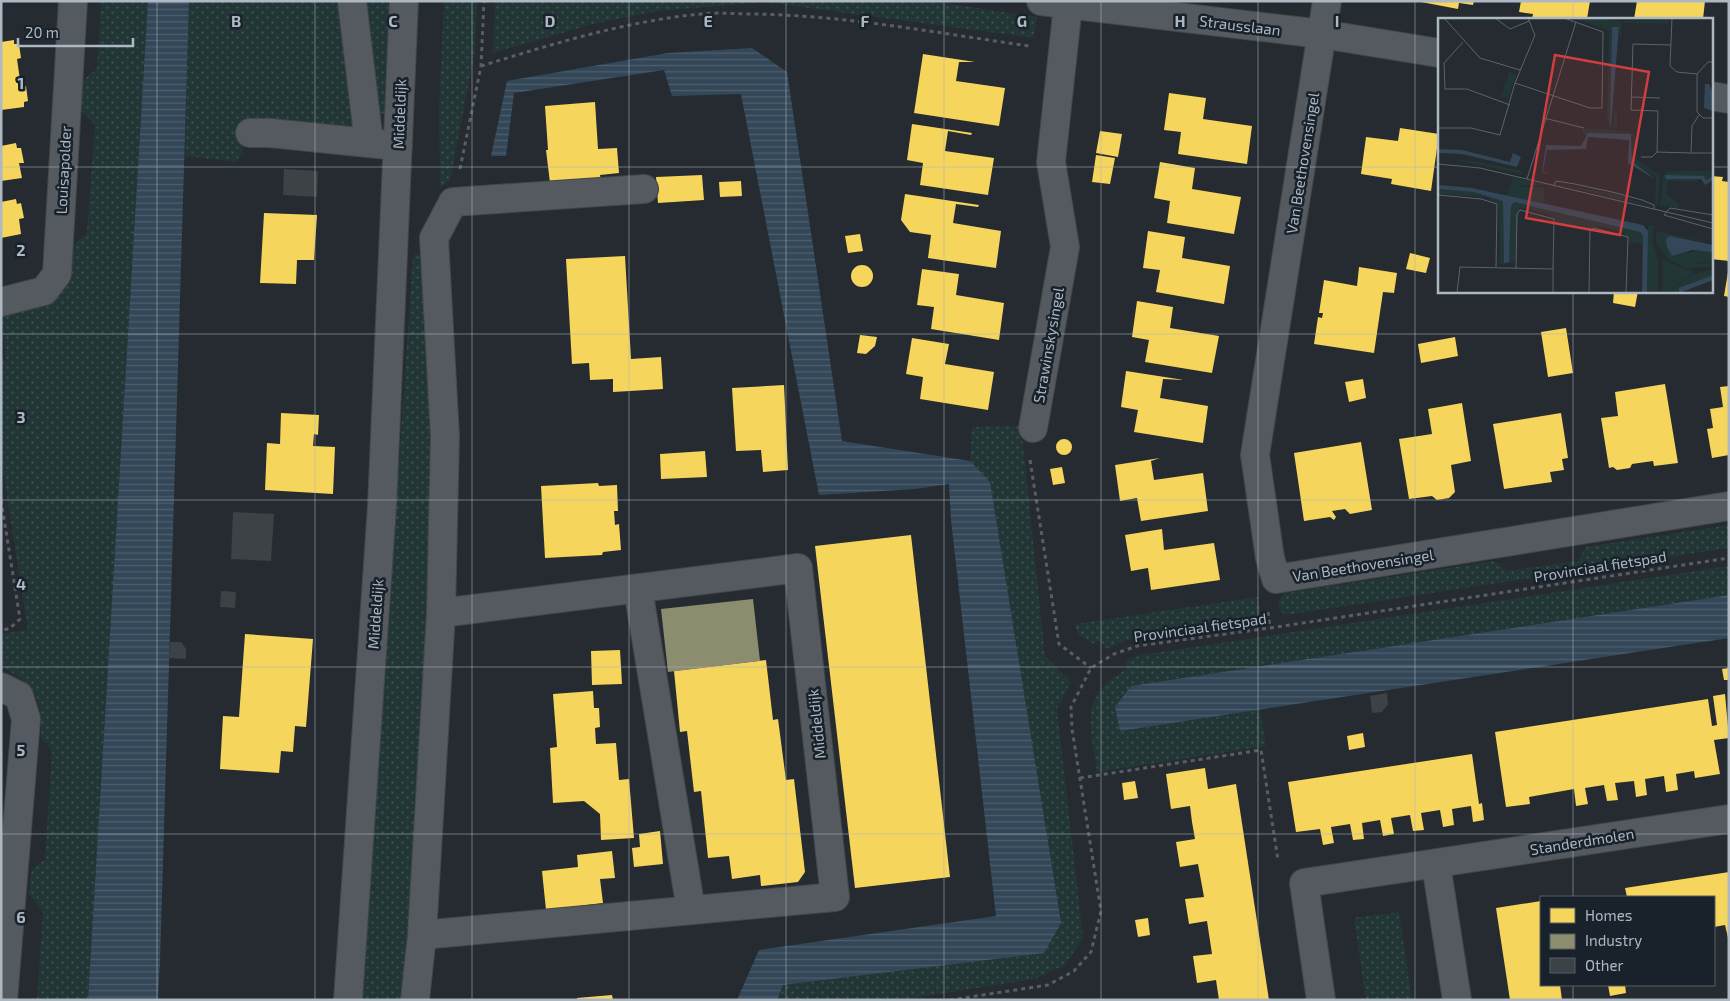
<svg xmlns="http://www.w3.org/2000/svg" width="1730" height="1001" font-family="'Exo 2',sans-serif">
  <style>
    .grass { fill: url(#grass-dots) }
    .water { fill: url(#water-rules) }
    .homes { fill: #f6d55c }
    .industry { fill: #8c8c6e }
    .building { fill: #3d4247 }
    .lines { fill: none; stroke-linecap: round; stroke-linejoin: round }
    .minor-casing { stroke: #42474b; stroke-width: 30 }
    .path { stroke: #585e63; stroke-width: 3; stroke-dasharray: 4 4; stroke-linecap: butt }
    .minor { stroke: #545a5f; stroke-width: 28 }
    .grid { fill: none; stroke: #adb8c3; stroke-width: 1; stroke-opacity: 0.55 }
    .labels { text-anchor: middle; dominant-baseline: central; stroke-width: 5; stroke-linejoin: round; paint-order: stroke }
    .street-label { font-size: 15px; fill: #adb8c3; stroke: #19222a }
    .inset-road { fill: none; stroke: #5b636b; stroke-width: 1 }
    .view { fill: #d03e3f; fill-opacity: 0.15; stroke: #d03e3f; stroke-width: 2.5 }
    .inset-edge { fill: none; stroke: #adb8c3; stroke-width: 2.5 }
    .grid-label { font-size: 16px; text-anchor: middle; font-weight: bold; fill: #adb8c3; stroke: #19222a; stroke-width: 5; stroke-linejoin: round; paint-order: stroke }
  </style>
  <defs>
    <pattern id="grass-dots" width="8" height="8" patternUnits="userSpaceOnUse" patternTransform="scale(1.25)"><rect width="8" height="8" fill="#233636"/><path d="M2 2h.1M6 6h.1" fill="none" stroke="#405151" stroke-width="1.8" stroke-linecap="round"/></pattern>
    <pattern id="water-rules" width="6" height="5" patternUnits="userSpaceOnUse" patternTransform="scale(1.25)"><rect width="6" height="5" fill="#334758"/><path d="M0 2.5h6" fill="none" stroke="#4e5f6e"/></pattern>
  </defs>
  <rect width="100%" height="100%" fill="#252b30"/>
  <path class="grass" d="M101 1H148L88 1000H37L43 912 29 894 31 871 45 859 52 751 41 737C42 698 37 686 3 668L1 634 28 630 1 458V361L6 360 1 315C52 306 69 300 73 246L87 233 95 125 80 109 82 81 97 69Z
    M189 1H345L355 121 353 129 246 143 237 162 185 156Z
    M360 1H390L384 114 377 113Z
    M444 1H477L475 51 450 180 440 188 439 108Z
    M508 1H931L1037 17 1034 38 764 2 658 11 593 24 493 53 495 3Z
    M417 253 423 256 435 448 430 617 405 1000H363L413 257Z
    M1021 426 1045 656 1071 682 1057 709 1083 938 1065 965 1034 979 900 1000H777L783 985 1044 953 990 483 970 461 972 427Z
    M1729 525V548L1286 615 1279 610 1278 601 1285 593 1495 561 1507 571 1578 561 1586 547Z
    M1729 566V595L1131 686 1120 731 1260 710 1266 746 1097 772C1090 723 1078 697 1128 668L1124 661 1141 655Z
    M1258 597 1260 611 1252 620 1127 640 1106 649 1099 640 1094 644 1078 634 1075 624Z
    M1399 912 1412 1000H1366L1354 918Z"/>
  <path class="water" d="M148 1H189L160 961 158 1000H88Z
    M752 48 787 72 842 441 970 461 990 482 1061 923 1044 953 783 985 777 1000H737L759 950 996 916 951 520 949 484 915 489 819 495 741 94 672 96 664 70 514 93 506 156H491L507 81 668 53Z
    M1729 595V638L1120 731 1115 707 1131 686Z"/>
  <path class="homes" d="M1416 1H1474L1473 5 1459 3 1458 9Z
    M1521 1H1590L1587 19H1532L1533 14 1519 12Z
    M1637 1H1705L1703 19H1634Z
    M14 40V44H19L21 58 17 59 21 87 26 86 28 101 24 102V107L1 110V42Z
    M923 54 975 62H959L956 81 1005 88 999 126 914 113Z
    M1169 93 1206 98 1203 119 1252 126 1247 164 1178 154 1181 132 1164 130Z
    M595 102 598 149 617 148 619 173 600 175 601 180 550 183 546 150H548L545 106Z
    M912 124 972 133 971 135 948 131 945 151 994 158 988 195 920 185 923 163 907 160Z
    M1400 128 1439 134 1431 191 1391 184 1392 179 1361 174 1366 137 1398 141Z
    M1100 131 1122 134 1118 157 1096 153Z
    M16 143 17 148H21L24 163H19L22 178 1 181V146Z
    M1096 155 1115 158 1110 184 1092 182Z
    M1160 162 1195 168 1192 189 1241 197 1234 234 1167 223 1170 201 1154 198Z
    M702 175 704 200 658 203 656 177Z
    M1711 176 1723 177 1722 181 1729 182V261L1711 259Z
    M741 181 742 196 720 197 719 182Z
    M905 194 979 205 978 207 956 204 953 223 1001 231 996 268 928 258 931 235 910 232 901 220Z
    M16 199 17 204 21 203 24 218 19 219 21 234 1 238V202Z
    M264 213 317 215 314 260H297L296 284 260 283Z
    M1148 231 1185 237 1182 258 1230 266 1224 304 1156 292 1160 270 1143 268Z
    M860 234 863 251 848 253 845 236Z
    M1410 253 1430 258 1426 273 1406 269Z
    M625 256 631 359 661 357 663 389 613 392V379L590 380 589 363 572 364 566 259Z
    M851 276a11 11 0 1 1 22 0a11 11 0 1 1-22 0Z
    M1359 267 1397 273 1394 293 1383 292 1374 353 1314 344 1318 317 1322 318 1323 313H1319L1324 280 1357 286Z
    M922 269 959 274 956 295 1004 303 999 340 931 329 934 307 917 305Z
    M1728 272H1729V297L1724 296Z
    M1614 291H1638L1635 307 1613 303Z
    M1137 301 1173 307 1170 328 1219 336 1212 373 1145 362 1149 340 1132 337Z
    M1566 328 1573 373 1548 377 1541 332Z
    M860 335 877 337 875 346 866 354 857 353Z
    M1455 337 1458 356 1421 363 1418 344Z
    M912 338 949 344 945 364 994 372 988 410 920 399 923 377 906 374Z
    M1126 371 1184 380 1163 379 1160 398 1208 406 1203 443 1134 432 1138 410 1121 407Z
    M1363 379 1366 398 1349 402 1345 382Z
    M1665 384 1678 463 1654 466 1653 461 1632 464 1630 468 1617 470 1613 467 1609 468 1601 418 1618 416 1615 392Z
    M784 385 788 470 763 472 761 450 736 451 732 388Z
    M1729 386V455L1712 458 1707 429 1713 428 1710 409 1723 407 1720 387Z
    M1462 403 1471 461 1451 465 1455 492 1449 498 1437 500 1432 496 1409 499 1399 439 1432 434 1428 409Z
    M281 413 319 415 318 435 314 434 313 446 335 447 333 494 265 490 267 443 280 444Z
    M1561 413 1568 458 1562 459 1564 470 1550 472 1552 482 1504 489 1493 424Z
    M1056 447a8 8 0 1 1 16 0a8 8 0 1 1-16 0Z
    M1361 442 1372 510 1350 514 1345 509 1332 511 1336 517 1334 520 1330 517 1304 521 1294 453Z
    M705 451 707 477 661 479 660 454Z
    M1160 458 1151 461 1154 480 1203 473 1208 511 1141 521 1137 498 1120 501 1115 465Z
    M1062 467 1065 483 1053 485 1050 469Z
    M598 483 599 486 617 485 618 511H614L615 525 619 524 621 550 603 552 602 555 545 558 541 486Z
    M1162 529 1164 550 1214 543 1220 580 1151 590 1148 568 1131 571 1125 535Z
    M911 535 950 877 855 888 815 546Z
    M245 634 313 639 306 727 295 726 293 752 281 751 279 773 220 769 223 716 239 717Z
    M620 650 622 684 592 685 591 651Z
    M766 660 773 720 778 719 786 780 794 779 805 872 798 882 761 886 760 875 732 879 729 856 708 858 701 791 694 792 687 731 680 732 674 671Z
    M1729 668V680H1724L1722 669Z
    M593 691 594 708H599L600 727 595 728 596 744 616 743 619 780 629 779 634 838 601 840 600 814 584 801 553 803 550 748 557 747 553 694Z
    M1725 694 1729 738 1714 740 1720 774 1695 778 1694 771 1676 774 1678 790 1666 792 1664 776 1645 779 1647 795 1636 797 1634 781 1615 783 1618 800 1607 801 1604 785 1585 788 1588 804 1576 806 1574 789 1529 797 1530 804 1506 807 1495 732 1708 699 1712 726 1717 725 1713 696Z
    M1363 733 1365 747 1349 750 1347 736Z
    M1472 754 1479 804 1482 803 1484 820 1473 822 1471 806 1452 809 1454 825 1443 827 1440 810 1421 813 1424 830 1413 831 1410 815 1391 818 1394 834 1383 836 1380 820 1362 823 1364 839 1353 840 1350 824 1331 827 1334 843 1323 845 1320 829 1296 832 1288 782Z
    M1205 768 1208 789 1236 784 1269 1000H1219L1216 980 1197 983 1193 956 1212 954 1207 921 1189 924 1185 899 1204 897 1198 864 1180 867 1176 842 1195 839 1192 822 1190 806 1171 809 1166 774Z
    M1135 781 1138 798 1124 800 1122 783Z
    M660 831 663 864 634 867 632 848 640 847 639 834Z
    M612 851 615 878 600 879 603 903 546 910 542 871 578 867 577 855Z
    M1729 872V942L1725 925 1714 927V897H1627L1625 888Z
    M1541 901V985H1560L1562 1000H1510L1496 908Z
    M1148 918 1150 935 1138 937 1135 920Z
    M1608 985H1625L1626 993 1610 996Z
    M612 995 613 1000H577V998Z"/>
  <path class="industry" d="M753 599 760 661 668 672 661 609Z"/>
  <path class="building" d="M284 169 318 171 317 197 283 195Z
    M233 512 274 514 271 561 231 559Z
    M221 591 236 592 235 608 220 607Z
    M170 642H181L186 649V659L169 658Z
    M1387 693 1388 704 1382 712 1372 713 1370 696Z"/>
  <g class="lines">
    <defs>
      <path id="minor" d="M352 1 369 143
        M1041 1 1322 34 1439 53
        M1327 1 1255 455 1270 558 1276 579 1729 506
        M1711 96 1729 99
        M250 133H270L398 146
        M434 238 453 202 644 189
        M1 302 44 291 57 274 73 1
        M1033 428 1065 247 1051 162 1068 5
        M638 589 691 910
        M1 687 19 696 26 719 3 1000
        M1436 864 1457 1000
        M422 935 835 897 798 568 441 613
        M348 1000 382 506 404 1
        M415 1000 422 935 441 613 445 436 434 238
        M1321 1000 1304 883 1729 819"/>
    </defs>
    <use href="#minor" class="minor-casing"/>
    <path class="path" d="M481 66C553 44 626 21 701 14 718 12 734 14 751 14 844 15 937 33 1029 46
      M460 169 481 66 484 1
      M1030 460 1059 644 1091 668
      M1 500 20 619 9 629 1 630
      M1268 612 1270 628
      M1080 778 1261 750 1278 860
      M950 1000 1048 985 1074 971 1091 952 1101 911 1072 729 1071 707 1091 668 1114 654 1137 646 1270 628 1729 558"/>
    <use href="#minor" class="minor"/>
  </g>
  <path class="grid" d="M157 1V1000M315 1V1000M472 1V1000M629 1V1000M786 1V1000M944 1V1000M1101 1V1000M1258 1V1000M1415 1V1000M1573 1V19M1 167H1439M1711 167H1729M1573 291V897M1 334H1729M1 500H1729M1 667H1729M1 834H1729M1573 985V1000"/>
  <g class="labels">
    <g class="street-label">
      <text transform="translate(1240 25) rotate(7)">Strausslaan</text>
      <text transform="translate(399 114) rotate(-88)">Middeldijk</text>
      <text transform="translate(1302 163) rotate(-81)">Van Beethovensingel</text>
      <text transform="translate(63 170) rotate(-87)">Louisapolder</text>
      <text transform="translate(1048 345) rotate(-80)">Strawinskysingel</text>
      <text transform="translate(1363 565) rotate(-9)">Van Beethovensingel</text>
      <text transform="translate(1600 566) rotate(-9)">Provinciaal fietspad</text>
      <text transform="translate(375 614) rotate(-86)">Middeldijk</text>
      <text transform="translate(1200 627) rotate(-8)">Provinciaal fietspad</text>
      <text transform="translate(816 724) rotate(-96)">Middeldijk</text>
      <text transform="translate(1582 841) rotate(-9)">Standerdmolen</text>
    </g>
  </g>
  <g transform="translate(1438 18)">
    <rect width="275" height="275" fill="#252b30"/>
    <path d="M135 0H230L172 1 184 4 183 25 181 9H174L172 105 176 107V93H179V110L172 109 169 104 171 12ZM230 2V6L185 5V3ZM71 54 78 57 70 81 63 79ZM145 111H170L197 116 198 141 222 158 220 186 217 187 218 159 194 143 195 118 148 117 144 116ZM16 142 36 143 85 153V156ZM229 153H275V158L271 163H267L266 158 228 157V161L225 158ZM75 159 105 167 73 168 106 169V186L69 178ZM119 166 177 176 214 189ZM0 171 36 174 65 183 66 245 72 224 73 188 76 184 199 213 205 218V226L192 225 185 214 160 208 151 211 148 208H122L111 196 86 190 81 191 77 244 62 247 61 186 48 179 0 176ZM210 207H216L214 223 220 241V275H209ZM218 213 275 225 232 218 261 246 275 243V249L249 250 232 243 218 226ZM225 242 256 254 228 275H225ZM275 250V257L241 270V275H229L252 258Z" fill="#233636"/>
    <path d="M225 158 228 161H259V164L230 163 228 176 241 186 240 190 222 187Z" fill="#233636"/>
    <path d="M263 232 275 234V243L252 246 234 238Z" fill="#233636"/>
    <path d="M174 9H181L173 107 172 105ZM267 66H271L275 75V93L266 90ZM150 115 193 116 194 143 217 161 190 145 191 122 150 119 148 131 109 132 105 153 111 157 104 154 108 127 143 128ZM0 131 24 132 72 144 75 135 83 139 79 149 24 136 0 135ZM227 157 266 158 268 163 275 158V162L267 167 263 161H228ZM0 167 34 170 205 207 210 213 209 275H204L205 218 202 214 76 184 73 188 71 244 66 245 65 183 36 174 0 171ZM232 218 275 227V234L254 232 234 238 229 229 228 221ZM275 257V262L241 275V270Z" fill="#334758"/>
    <path class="inset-road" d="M6 0 42 40 82 52M57 0 72 11 91 3M234 0 232 48 239 54 259 56V94L265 100H275M25 24 6 45 7 71H29L72 87M233 27 195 26 193 92 220 93 219 134 253 135M259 56 270 44H275M77 65 152 90H164L165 14 126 0M193 79 222 80M261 97 254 108 253 135H275M106 100 146 110M0 110H33L62 117 77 65 97 17 90 0M203 139H214L219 134M0 146 42 150 275 205M89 161 138 4M116 167 118 163 137 166 174 174 204 182 216 187V191M0 177 43 181 59 186 58 249M275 197 232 190 226 197 275 211M78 250 79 196 82 192 116 201 115 251M19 275 22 249 115 251V275M151 275 152 212 156 210 190 219 188 275"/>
    <path class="view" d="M117 37 211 54 182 217 88 200Z"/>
    <rect width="275" height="275" class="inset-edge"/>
  </g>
  <g class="grid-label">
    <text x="236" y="27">B</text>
    <text x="393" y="27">C</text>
    <text x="550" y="27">D</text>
    <text x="708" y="27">E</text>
    <text x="865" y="27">F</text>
    <text x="1022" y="27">G</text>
    <text x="1180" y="27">H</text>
    <text x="1337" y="27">I</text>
    <text x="21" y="89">1</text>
    <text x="21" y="256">2</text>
    <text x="21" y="423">3</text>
    <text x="21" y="590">4</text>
    <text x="21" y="756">5</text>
    <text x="21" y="923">6</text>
  </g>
  <rect width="1730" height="1001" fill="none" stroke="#adb8c3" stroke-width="5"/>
  <rect x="1540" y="896" width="175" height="90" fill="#19222a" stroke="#545e67"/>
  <rect x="1550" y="908" width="25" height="15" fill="#f6d55c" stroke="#545e67"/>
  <text x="1585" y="921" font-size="15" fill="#adb8c3">Homes</text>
  <rect x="1550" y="934" width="25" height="15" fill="#8c8c6e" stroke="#545e67"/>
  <text x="1585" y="946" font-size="15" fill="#adb8c3">Industry</text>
  <rect x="1550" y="958" width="25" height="15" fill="#3d4247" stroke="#545e67"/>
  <text x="1585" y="971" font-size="15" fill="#adb8c3">Other</text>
  <path d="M18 38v8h115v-8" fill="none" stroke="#adb8c3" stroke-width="2.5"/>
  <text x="25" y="38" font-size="15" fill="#adb8c3" stroke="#19222a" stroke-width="4" paint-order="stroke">20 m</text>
</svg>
